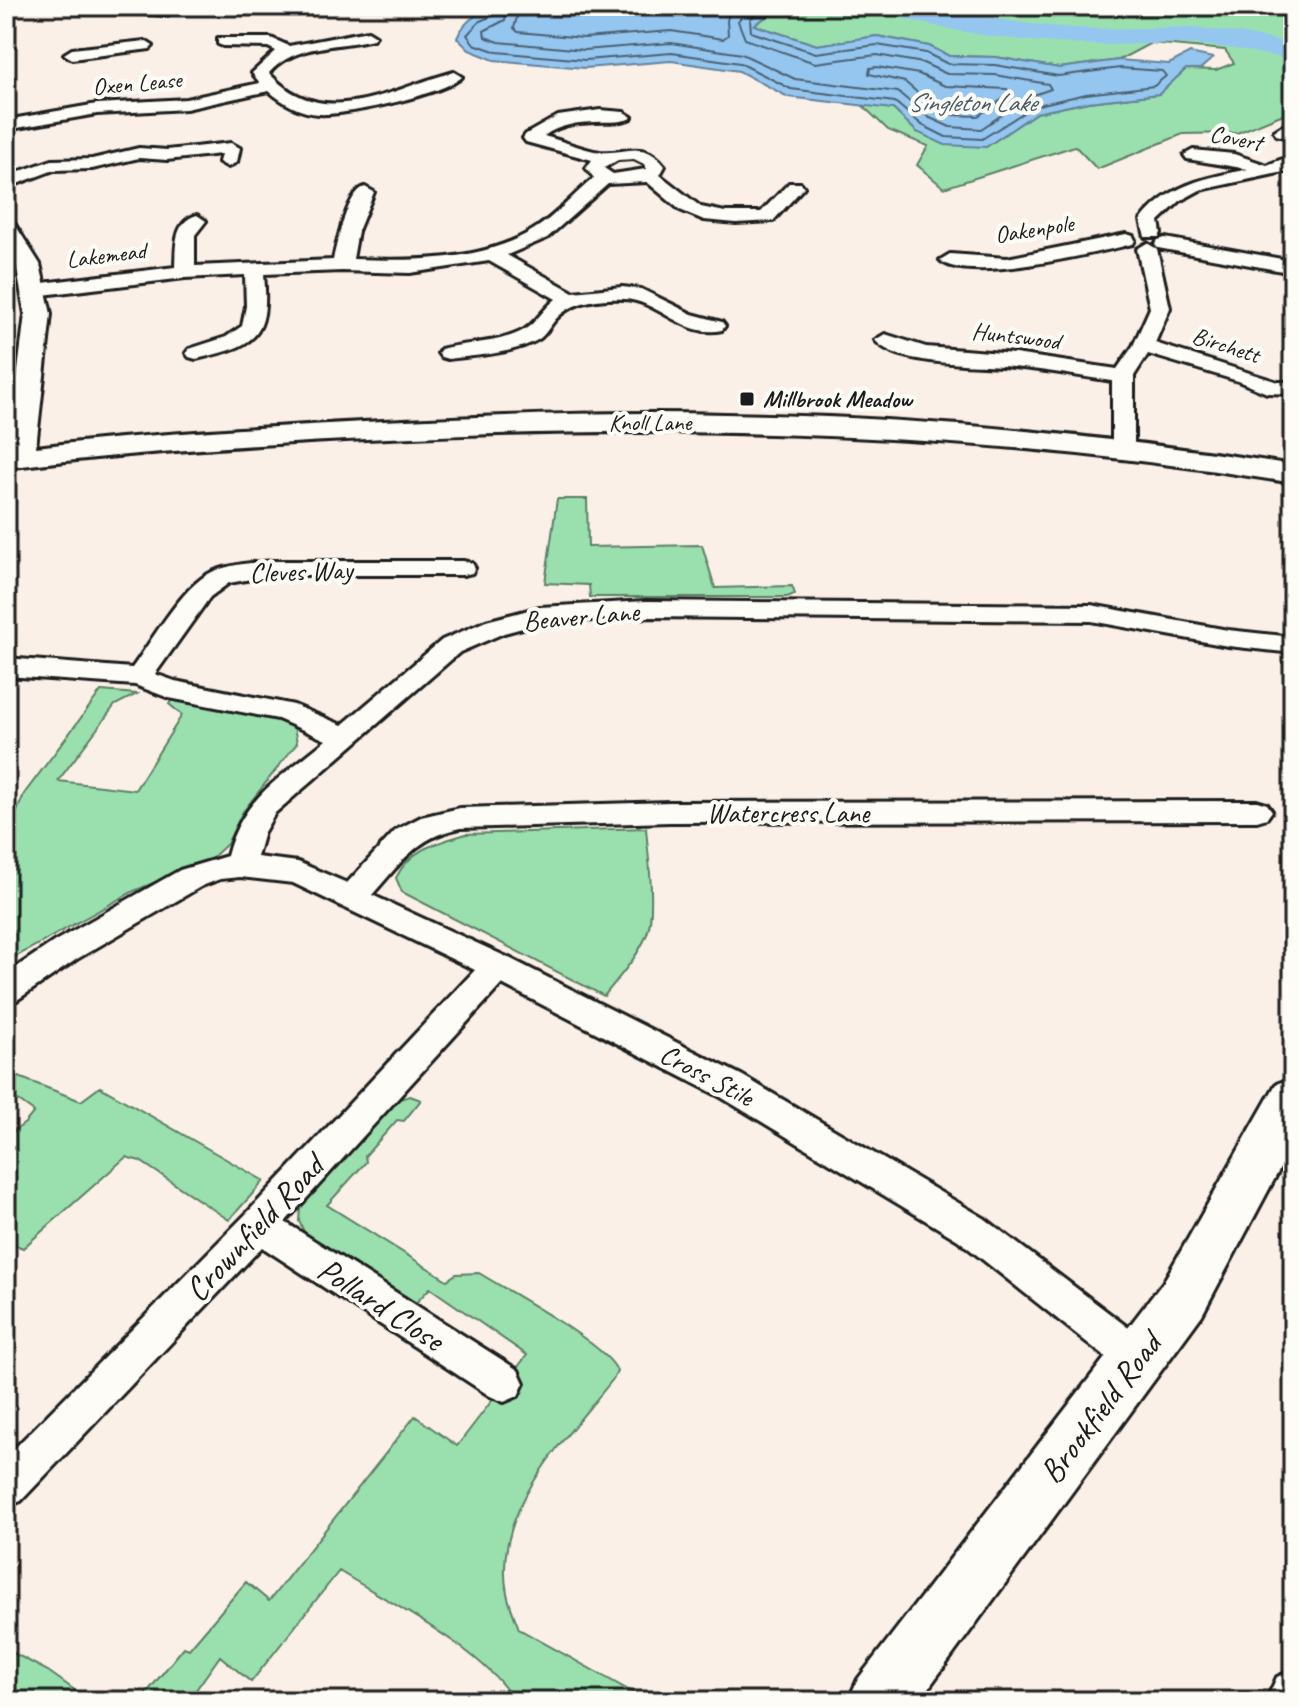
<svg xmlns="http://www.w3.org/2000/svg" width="1299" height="1707" font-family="Caveat,sans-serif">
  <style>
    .green { fill: #9ae0ae; stroke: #5b7e65; stroke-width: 2 }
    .water { fill: #94c6f0; stroke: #64829b; stroke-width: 2 }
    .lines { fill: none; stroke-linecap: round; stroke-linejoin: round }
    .shore { stroke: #4c6071; stroke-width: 2 }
    .river { fill: #94c6f0; fill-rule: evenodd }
    .minor-casing { stroke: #1c1c1c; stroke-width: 6 }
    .tertiary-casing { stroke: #1c1c1c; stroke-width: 6 }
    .secondary-casing { stroke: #1c1c1c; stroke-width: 6 }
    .minor { fill: #fdfcf7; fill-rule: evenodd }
    .tertiary { fill: #fdfcf7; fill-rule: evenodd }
    .secondary { fill: #fdfcf7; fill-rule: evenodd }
    .poi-dot { fill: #1c1c1c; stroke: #fdfcf7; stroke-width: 3 }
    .labels { text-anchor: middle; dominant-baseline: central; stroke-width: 8; stroke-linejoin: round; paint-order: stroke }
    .far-street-label { font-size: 24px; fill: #1c1c1c; stroke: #fdfcf7 }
    .far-poi-label { font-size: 24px; font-weight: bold; fill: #1c1c1c; stroke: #fdfcf7; text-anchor: start }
    .far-water-label { font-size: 26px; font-style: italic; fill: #465866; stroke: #fdfcf7 }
    .street-label { font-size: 28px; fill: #1c1c1c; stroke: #fdfcf7 }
    .near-street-label { font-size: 34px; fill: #1c1c1c; stroke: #fdfcf7 }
  </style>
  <rect width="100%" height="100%" fill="#fbf0e7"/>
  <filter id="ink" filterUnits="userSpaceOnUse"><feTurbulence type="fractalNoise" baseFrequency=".0125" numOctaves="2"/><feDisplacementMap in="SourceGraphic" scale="16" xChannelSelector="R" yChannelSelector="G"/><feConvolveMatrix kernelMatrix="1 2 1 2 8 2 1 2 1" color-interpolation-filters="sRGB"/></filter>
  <g filter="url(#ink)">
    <path class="green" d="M783 6H985L1051 17 1034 12 1050 6H1293V110L1237 133 1183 134 1097 169 1075 146 944 188 917 165 928 146 888 130 861 104 893 109 917 132 986 147 1036 113 1088 102 1159 94 1186 69 1216 70 1234 63 1225 50 1151 43 1119 60 1059 68 996 57 949 56 929 46 877 36 817 45 754 25Z
      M557 499H587L588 547 702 545 715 588 792 586 795 594 787 597H590L589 585 545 583Z
      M101 691 137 694 115 705 58 781 135 790 182 715 169 704 174 697 288 720 294 727 297 743 242 813 227 844 211 859 134 891 6 962 7 836 24 794Z
      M646 828C648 853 656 912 647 934 638 957 619 977 604 996L402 892 396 878C410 849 436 843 466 834Z
      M6 1072 81 1101 100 1087 264 1181 229 1220 140 1161 126 1157 23 1248 13 1244 6 1251V1137L25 1123 34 1112 6 1092Z
      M410 1096 421 1100 404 1121 397 1120 365 1156 366 1162 327 1205 447 1280 456 1274 479 1273C506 1290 612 1347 617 1372L613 1379C566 1439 491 1510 507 1593 509 1605 515 1617 519 1629L648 1701H514C485 1650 390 1603 339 1571L251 1682 220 1656 188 1701H140L184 1647 189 1649 246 1582 269 1601 415 1416 457 1446 527 1355 430 1288 411 1308 309 1243 299 1221 300 1208 305 1201 396 1100Z
      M6 1649 48 1671 90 1701H6Z"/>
    <path class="water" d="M504 6H783L754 25 817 45 877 36 929 46 949 56 996 57 1059 68 1119 60 1169 64 1190 53 1213 58 1200 69H1186L1159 94 1088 102 1036 113 986 147 945 145 917 132 893 109 788 97 739 71 671 61 585 68 494 60 469 50 457 38C466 17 482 10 504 6Z"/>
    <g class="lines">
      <path class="shore" d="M498 6 495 15 480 21 467 35 474 44 497 52 585 60 672 53 740 63 791 89 895 102 922 125 946 137 982 139 1034 106 1086 94 1154 86 1166 76 1162 71 1120 68 1058 76 995 65 948 64 926 53 877 45 816 53 751 32 750 19 768 6
        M508 6 505 20 484 31 485 37 499 42 584 50 671 43 742 54 795 79 898 92 928 117 950 127 981 129 1028 97 1051 89 1048 84 995 75 947 74 923 63 877 55 815 63 745 39 738 21 750 6
        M520 6 514 28 518 32 584 38 671 31 723 39 728 35 727 20 732 6
        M877 67 919 74 945 86 1007 89 1010 94 978 116 953 115 934 107 905 82 869 74 870 68Z"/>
      <path class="river" d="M878 6C943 6 1007 24 1073 28 1110 30 1147 27 1184 28 1221 29 1257 36 1293 44V60C1257 53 1221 45 1184 44 1148 43 1111 46 1074 44 1009 41 943 31 882 12Z"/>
      <defs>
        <path id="minor" d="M95 6H160L174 11 167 15 102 10Z
          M368 31 376 36 373 39C337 48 296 43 269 73 323 133 390 89 454 72L462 77C444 94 345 116 319 114 300 113 283 103 269 91L186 109 97 114 6 130V120L97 104 186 99 260 83 252 73 276 51 268 47 223 46 218 44V38H271L289 46Z
          M145 41 153 46 150 49 72 59 64 54 72 49Z
          M600 110 624 112 632 117C620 128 575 113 544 136 563 141 582 149 600 152 625 155 643 138 665 166L660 175 701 207 725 212H761L789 183H801L804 187 773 221 736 223 704 220 680 210 647 182 608 184 547 238 507 255 573 292 622 287 641 289 692 314 722 322 725 326 722 330C685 339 658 300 624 299 599 298 572 301 555 320 550 326 545 335 539 339 514 354 476 355 448 359L441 357 438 353 441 349C467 342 499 344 524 330 534 325 545 307 556 299L489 261 410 273 342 271 264 274C270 339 255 345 196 359L189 357 186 353 189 349 226 337 242 326 246 306 245 275 185 278 34 296 24 290 34 284 175 267C176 248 173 222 197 215L206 221 195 235V266L333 260C337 242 348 191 365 187L374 192 358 231 353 259C412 261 481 262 533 230 555 217 574 194 594 178L586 168 592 160 526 142 523 138 526 134 558 116ZM634 159 644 164 646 169 613 174 604 168 618 160Z
          M1282 126 1293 129V139L1276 135 1274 131Z
          M231 143 240 148 237 162 228 167 219 162 221 154 167 160 139 158 92 169 54 170 17 184H6V176L52 160 92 159 139 148 167 150Z
          M1193 150 1234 154 1267 165 1293 155V170L1200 190 1180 201 1159 221 1161 233 1159 237H1145L1141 220C1169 184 1206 178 1248 169L1187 159 1184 155Z
          M1126 234 1133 236 1135 240 1133 244C1099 252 964 285 940 260L950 254 1007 258Z
          M1165 238 1293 261V273L1158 248 1155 244 1158 240Z
          M1147 243 1157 249 1170 308 1155 343 1278 382H1293V394L1267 393 1238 381 1148 354 1134 376V451L1131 456H1115L1112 451V381C1079 376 1046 370 1013 367 980 363 896 367 875 340L885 334 926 347 1015 354 1117 369 1133 346 1150 308 1137 249Z
          M274 561H463L472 563 475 568 472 573 463 575H274L229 583 210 597 155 674 175 681 294 705 342 725 442 640 486 621 540 607 646 601 1091 605 1228 630 1293 637V653L1228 646 1091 621 646 617 541 623 504 633 460 652 275 813 264 832 257 857 298 862 347 883 396 830 421 817 460 808 670 802 1257 801 1267 804 1272 811 1267 818 1257 821 670 822 460 828C416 837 401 863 372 895L509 958 743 1076 984 1218 1151 1345 1157 1358 1151 1371 1137 1376 1123 1371 958 1240 719 1096 502 984 285 1222 518 1370 524 1383 518 1396 504 1402 490 1396 262 1247 21 1501 6 1507V1457L246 1214 475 970 293 883 240 877 220 879 202 886 77 959 17 1000 6 1004V974L55 941 180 870 227 856C242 797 282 777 326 740L278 719 169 698 135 685 6 676V658L132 668C152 641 182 586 212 572 231 564 253 563 274 561Z
          M1293 1670V1701H1266L1277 1677Z"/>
        <path id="tertiary" d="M6 221 14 223 40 264 51 314 36 447C151 433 267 427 383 421 497 416 611 411 725 414 914 417 1106 435 1293 465V483C991 433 693 424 388 438 260 444 133 452 6 468L25 314 16 264 6 248Z"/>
        <path id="secondary" d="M1293 1078V1144L1202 1315 919 1701H848L858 1679 1164 1281 1276 1084Z"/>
      </defs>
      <use href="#minor" class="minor-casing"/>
      <use href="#tertiary" class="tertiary-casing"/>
      <use href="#secondary" class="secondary-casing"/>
      <use href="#minor" class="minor"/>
      <use href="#tertiary" class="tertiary"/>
      <use href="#secondary" class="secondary"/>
    </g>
  </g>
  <rect class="poi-dot" x="739" y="391" width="16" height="16" rx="4"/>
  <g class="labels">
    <g class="far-street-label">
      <text transform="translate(137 83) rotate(-5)">Oxen Lease</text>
      <text transform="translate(1236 138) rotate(11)">Covert</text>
      <text transform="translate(1034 229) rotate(-9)">Oakenpole</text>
      <text transform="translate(106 255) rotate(-7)">Lakemead</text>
      <text transform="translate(1016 336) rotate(7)">Huntswood</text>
      <text transform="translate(1226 345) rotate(18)">Birchett</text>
      <text x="650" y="422">Knoll Lane</text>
    </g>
    <g class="far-poi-label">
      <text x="763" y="399">Millbrook Meadow</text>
    </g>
    <g class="far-water-label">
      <text x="972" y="102">Singleton Lake</text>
    </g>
    <g class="street-label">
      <text transform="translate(301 571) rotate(-2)">Cleves Way</text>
      <text transform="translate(581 616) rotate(-5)">Beaver Lane</text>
      <text x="788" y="812">Watercress Lane</text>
      <text transform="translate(707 1075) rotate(28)">Cross Stile</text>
    </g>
    <g class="near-street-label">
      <text transform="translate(254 1228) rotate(-47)">Crownfield Road</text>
      <text transform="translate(381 1304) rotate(33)">Pollard Close</text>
      <text transform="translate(1100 1408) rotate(-53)">Brookfield Road</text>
    </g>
  </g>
  <rect width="1299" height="1707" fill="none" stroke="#fdfcf7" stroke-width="32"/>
  <rect x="16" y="16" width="1267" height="1675" fill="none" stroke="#1c1c1c" stroke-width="3" filter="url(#ink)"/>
</svg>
